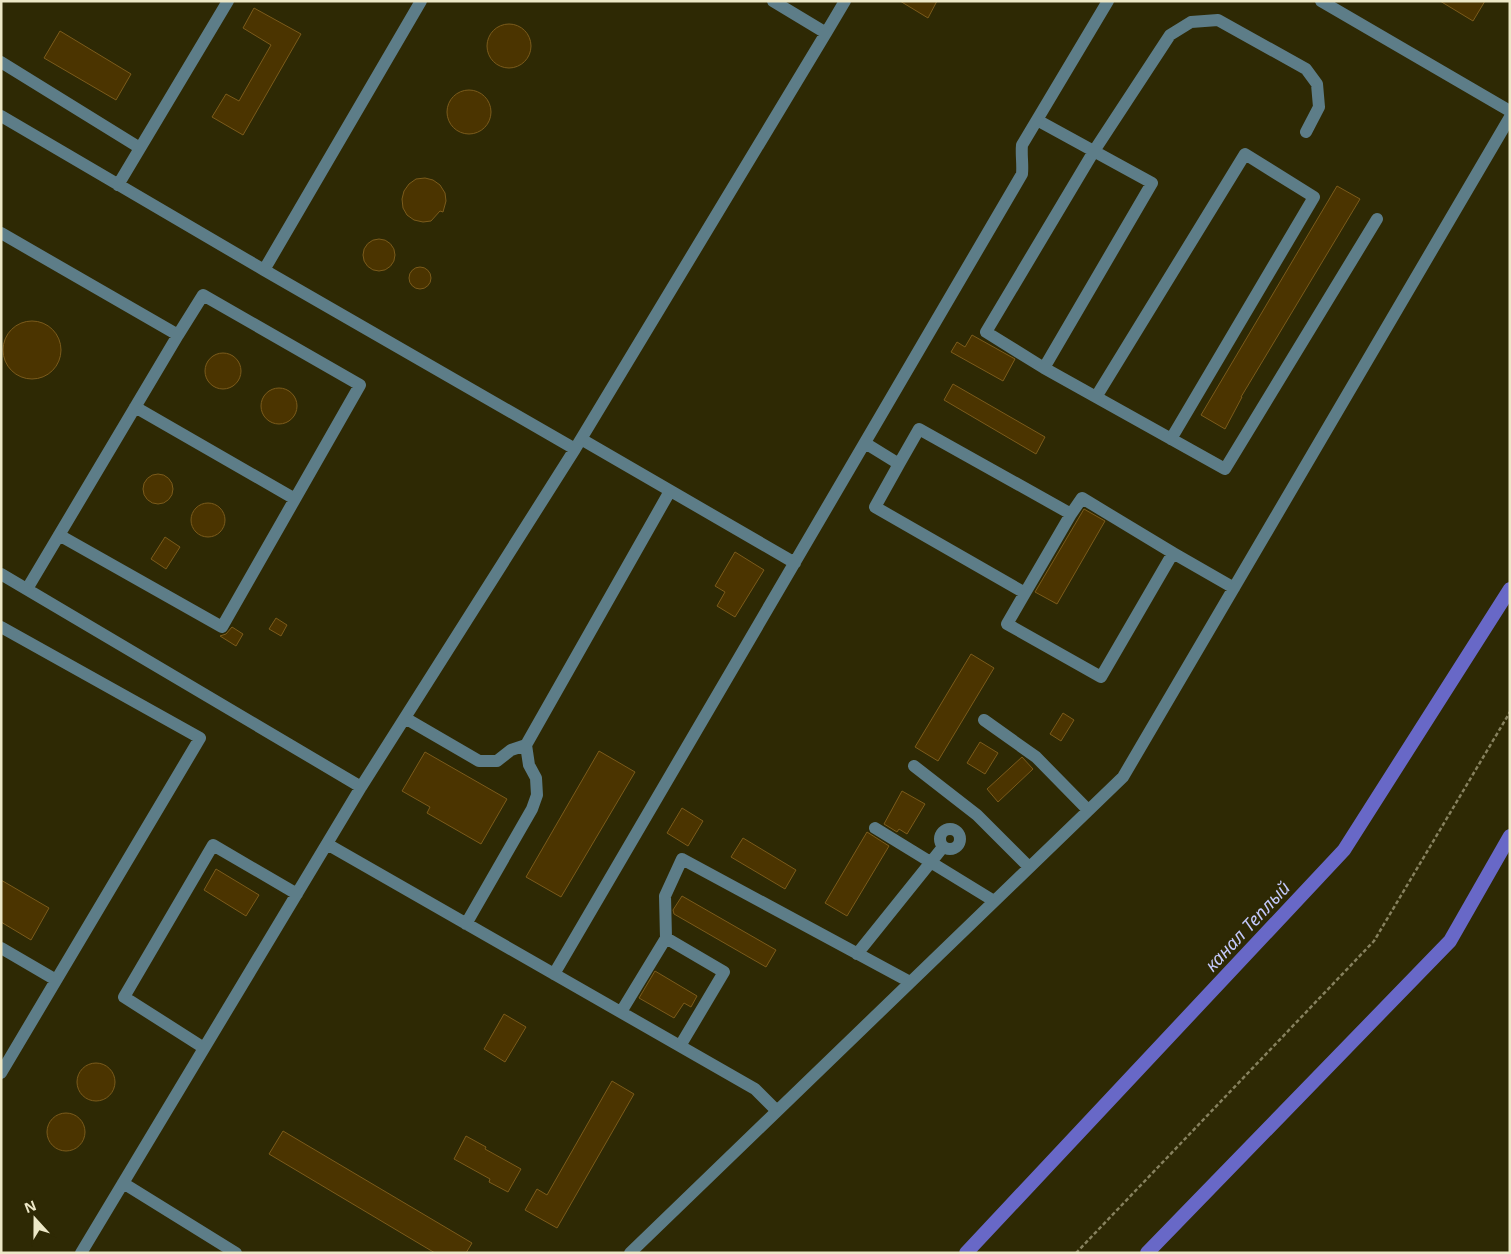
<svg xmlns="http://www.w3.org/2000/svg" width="1511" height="1254" font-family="'Noto Sans',sans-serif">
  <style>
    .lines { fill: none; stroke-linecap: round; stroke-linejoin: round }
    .canal { stroke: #6868c7; stroke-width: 14 }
    .building { fill: #4b3400; stroke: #7b5b1b }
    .path { stroke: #86815e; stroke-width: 2.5; stroke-dasharray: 4 2.5; stroke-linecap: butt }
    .minor { stroke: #5d7d88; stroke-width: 12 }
    .labels { text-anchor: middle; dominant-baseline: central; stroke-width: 4; stroke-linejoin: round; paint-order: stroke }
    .water-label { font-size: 18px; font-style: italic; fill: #c3c8fa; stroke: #2e2904 }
  </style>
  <rect width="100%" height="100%" fill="#2e2904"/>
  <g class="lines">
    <path class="canal" d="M966 1253 1344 850 1510 589
      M1147 1253 1450 941 1510 836"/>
  </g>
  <path class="building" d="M900 1H937L928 18Z
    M1440 1H1485L1473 21Z
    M254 8 301 34 243 135 212 117 226 94 239 101 271 45 243 28Z
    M487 46a22 22 0 1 1 44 0a22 22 0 1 1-44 0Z
    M60 31 131 74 116 100 44 58Z
    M447 112a22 22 0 1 1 44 0a22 22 0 1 1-44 0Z
    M425 178 433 180 440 185 445 193 446 201 443 212 440 211 431 221 423 222 414 220 407 215 403 208 402 199 404 191 409 184 416 179Z
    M1337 186 1360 199 1241 397H1242L1225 429 1201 415Z
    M363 255a16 16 0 1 1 32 0a16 16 0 1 1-32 0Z
    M409 278a11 11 0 1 1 22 0a11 11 0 1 1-22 0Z
    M3 350a29 29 0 1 1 58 0a29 29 0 1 1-58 0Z
    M972 335 1015 359 1003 381 951 352 957 342 965 347Z
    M205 371a18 18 0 1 1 36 0a18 18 0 1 1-36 0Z
    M953 384 1045 437 1036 454 944 400Z
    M261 406a18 18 0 1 1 36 0a18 18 0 1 1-36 0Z
    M143 489a15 15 0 1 1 30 0a15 15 0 1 1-30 0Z
    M191 520a17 17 0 1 1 34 0a17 17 0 1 1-34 0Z
    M1084 509 1105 521 1057 604 1035 592Z
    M165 537 180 547 166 569 151 559Z
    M735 552 764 570 735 617 717 606 725 592 715 586Z
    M276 618 287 625 281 636 269 629Z
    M232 627 243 634 236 646 220 636 226 634Z
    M971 654 994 668 938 761 915 747Z
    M1063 713 1074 720 1061 741 1050 734Z
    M980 742 998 753 985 774 967 763Z
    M599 751 635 772 561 897 526 877Z
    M425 752 507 799 481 844 427 813 430 807 402 791Z
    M1022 757 1033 769 998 802 987 789Z
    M902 791 925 804 907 834 899 829 897 832 884 824Z
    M682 808 703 821 688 846 667 833Z
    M867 832 889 846 847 916 825 903Z
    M743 838 796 870 785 889 731 857Z
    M216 869 259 895 246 916 204 890Z
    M1 880 49 908 31 940 1 922Z
    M682 896 776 950 766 967 674 914 673 910Z
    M655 971 697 996 691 1007 684 1003 674 1018 639 998Z
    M504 1014 526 1027 505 1062 484 1049Z
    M77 1082a19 19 0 1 1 38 0a19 19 0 1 1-38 0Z
    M612 1081 634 1094 557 1228 525 1210 537 1189 547 1195Z
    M47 1132a19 19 0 1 1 38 0a19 19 0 1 1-38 0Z
    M283 1131 472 1243 466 1253H435L269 1154Z
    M466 1136 486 1147 485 1149 521 1169 508 1192 489 1182 490 1179 454 1159Z"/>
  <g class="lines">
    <path class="path" d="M1076 1253 1374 941 1510 712"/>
    <path class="minor" d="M421 1 264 270 575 449 826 33
      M773 1 826 33 845 1
      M1321 1 1510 111
      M1 62 140 148
      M1 116 264 270
      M1037 120 1152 183 1044 368 986 332 1094 151 1170 35 1191 22 1218 20 1306 69 1317 84 1319 107 1306 132
      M118 185 228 1
      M1 233 178 335 27 589
      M1044 368 1225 469 1377 219
      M1096 397 1245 154 1314 197 1171 439
      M135 407 295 499
      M581 439 795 563
      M865 443 899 464 919 429 1071 514 1025 593 875 507 899 464
      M59 535 222 627 360 385 203 295 178 335
      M1173 553 1234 588
      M1 574 361 787 575 449
      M1025 593 1007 624 1101 677 1173 553 1082 498 1071 514
      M1 627 200 738 1 1073
      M405 718 479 761H497L511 750 526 745
      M984 720 1036 757 1088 810
      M914 766 977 815 1029 867
      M875 828 994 901
      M940 839a10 10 0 1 1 20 0a10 10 0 1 1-20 0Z
      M327 844 755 1089 777 1111
      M466 924 532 809 537 795 536 778 529 765 526 745 670 491
      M666 938 724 972 680 1046
      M1 948 56 980
      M857 954 943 847
      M554 974 1022 174C1023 164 1021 155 1022 145L1108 1
      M621 1012 666 938 665 896 682 859 910 982
      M204 1048 124 997 213 845 297 894
      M123 1183 236 1253
      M81 1253 361 787
      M630 1253 1123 777 1510 117"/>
  </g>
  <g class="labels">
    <g class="water-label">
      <text transform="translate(1247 926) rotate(-47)">канал Теплый</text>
    </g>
  </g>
  <rect width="1511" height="1254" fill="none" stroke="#ede8c7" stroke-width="5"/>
  <g transform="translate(35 1219) rotate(339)" stroke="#2e2904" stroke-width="4" paint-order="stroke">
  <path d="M0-4L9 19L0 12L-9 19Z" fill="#ede8c7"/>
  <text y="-8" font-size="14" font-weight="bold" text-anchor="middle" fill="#ede8c7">N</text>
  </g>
</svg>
